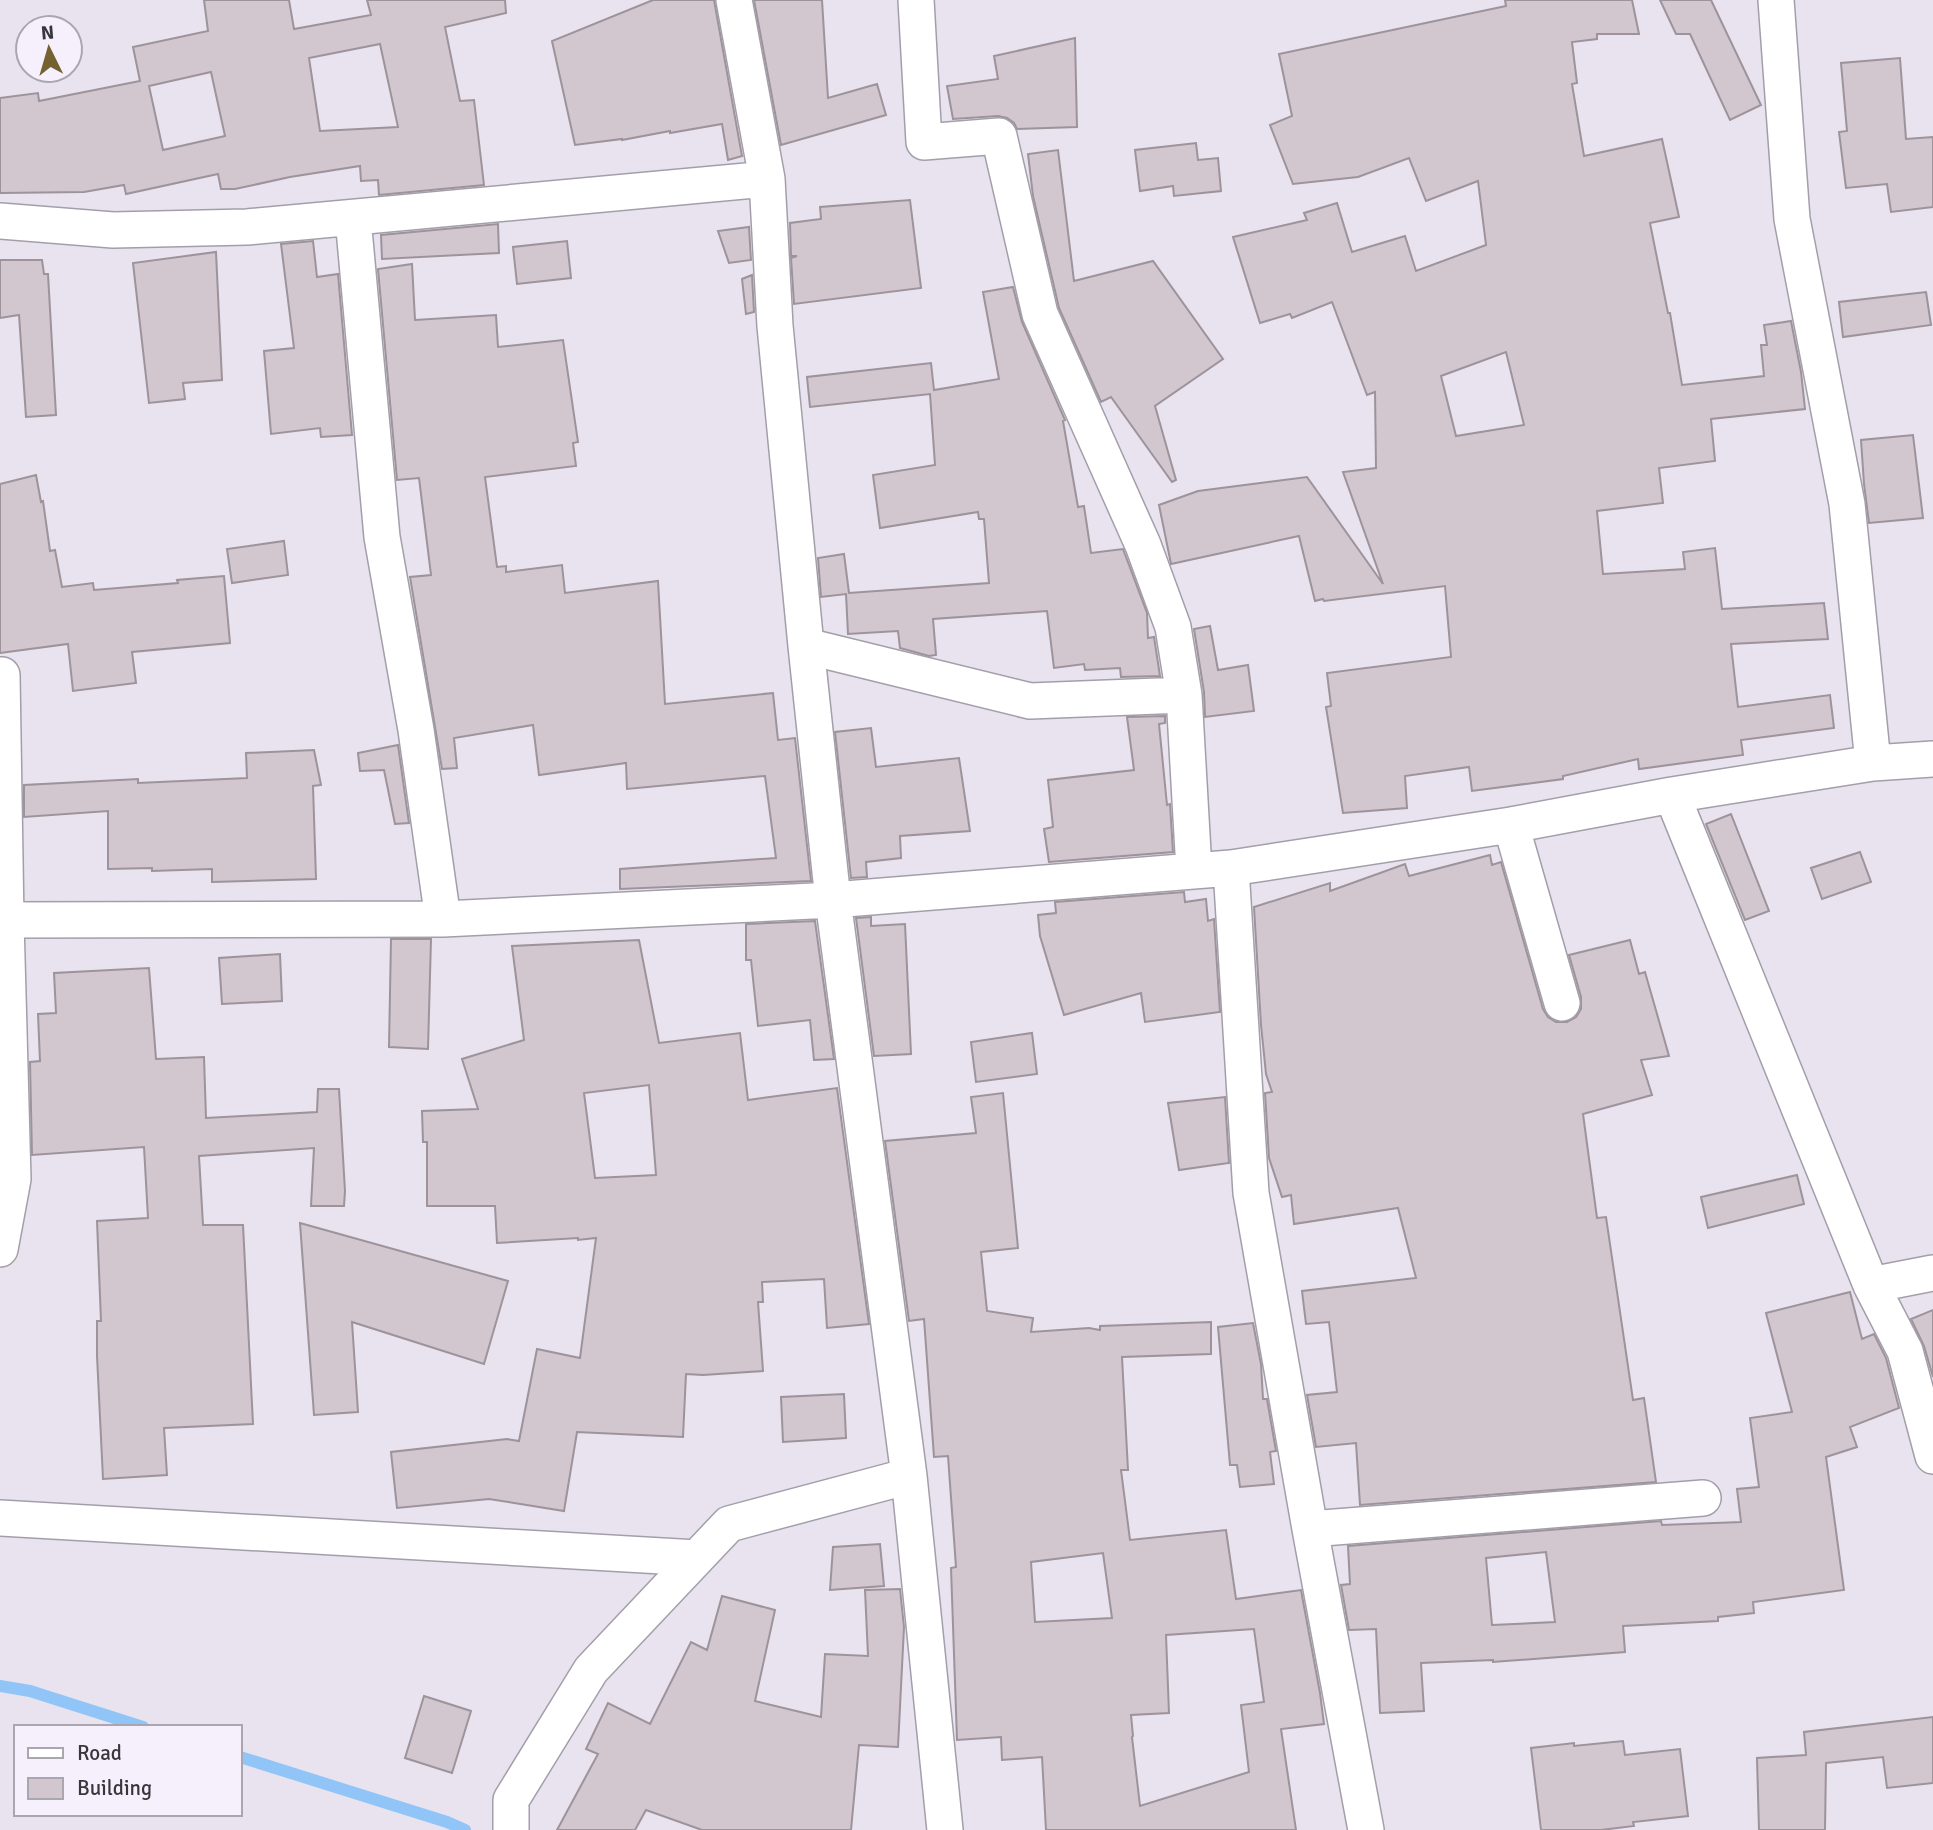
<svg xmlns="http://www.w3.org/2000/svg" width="1933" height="1830" font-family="Signika,sans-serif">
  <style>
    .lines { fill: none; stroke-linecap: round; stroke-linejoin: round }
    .stream { stroke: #91c5f7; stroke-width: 12 }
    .building { fill: #d2c6cf; stroke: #9d939b; stroke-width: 2; fill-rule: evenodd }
    .street-casing { stroke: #a39faa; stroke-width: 38 }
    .street { stroke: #fff; stroke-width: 35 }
  </style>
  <rect width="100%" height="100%" fill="#e8e3ef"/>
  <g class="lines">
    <path class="stream" d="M0 1686 30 1691 143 1727
      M240 1757 447 1822 465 1830"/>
  </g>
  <path class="building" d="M204 0H289L294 29 371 15 367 0H505L506 13 445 27 460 101 474 100 484 185 379 195 378 180 361 181 360 166 290 177 235 189H221L218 174 126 194 124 185 84 192 0 193V98L38 93 39 101 140 81 133 47 208 31ZM380 44 398 127 320 131 309 58ZM211 72 225 136 163 150 149 86Z
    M653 0H714L742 156 728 160 722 124 670 133V131L622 140V139L575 145 552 41Z
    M754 0H822L828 98 877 84 886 115 781 145Z
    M1505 0H1632L1639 34H1597V39L1572 42 1577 83 1572 84 1584 156 1662 139 1679 217 1650 223 1668 313H1670L1682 385 1764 376 1761 345H1767L1764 325 1791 321 1801 372 1805 409 1711 419 1715 461 1659 468 1663 503 1597 511 1603 574 1685 569 1683 552 1715 548 1722 609 1824 603 1828 639 1731 644 1738 707 1830 695 1834 728 1741 740 1743 755 1639 769 1638 759 1563 776V779L1472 791 1469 767 1405 776 1407 808 1343 813 1326 707 1331 706 1327 673 1451 657 1445 586 1324 601 1323 599 1315 601 1299 536 1171 564 1159 505 1198 491 1307 477 1383 584 1343 472 1376 468 1375 392 1367 395 1332 302 1292 318 1290 314 1260 323 1233 237 1307 220 1304 213 1337 203 1352 252 1405 236 1416 271 1486 245 1478 181 1426 201 1409 158 1358 177 1293 184 1270 125 1292 116 1279 54 1506 6ZM1506 352 1524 425 1456 436 1441 376Z
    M1660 0H1711L1761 105 1730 120 1690 34H1676Z
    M1075 38 1077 127 1017 129 1014 123 1007 118 998 116 953 119 947 86 998 79 994 56Z
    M1900 58 1906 139 1933 137V207L1891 212 1887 184 1846 188 1839 132 1847 131 1841 63Z
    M1196 143 1198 160 1218 158 1221 191 1174 196 1173 186 1140 191 1135 150Z
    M1058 150 1074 281 1153 261 1223 359 1155 406 1176 480 1172 482 1111 397 1101 402 1059 308 1033 196 1028 154Z
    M910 200 921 288 794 304 791 258 797 256H791L790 223 821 219 820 207Z
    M498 224 499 253 382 259 381 235Z
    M749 227 751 260 729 263 718 231Z
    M313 241 317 277 338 274 352 435 321 437 320 428 271 434 264 351 294 348 281 244Z
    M567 241 571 278 517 284 513 247Z
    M216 252 222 380 183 383 185 399 149 403 133 263Z
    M0 260H42L44 274H48L56 415 26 417 19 315 0 318Z
    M412 264 415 320 496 315 498 347 563 340 578 442 573 443 576 466 485 477 497 567 506 566V572L562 565 565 593 658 581 665 704 773 693 778 740 795 738 811 881 620 889V869L776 858 765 776 627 789 626 763 539 775 533 725 454 738 457 768 442 769 410 577 431 575 419 478 397 480 378 269Z
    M752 275 754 312 746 314 742 279Z
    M1013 287 1022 322 1065 420 1063 421 1078 507 1084 506 1091 553 1123 549 1147 613 1148 638 1154 637 1160 676 1121 677 1120 668 1085 670 1084 664 1054 668 1047 611 933 619 936 655 929 656 900 648 898 631 848 634 846 594 821 597 818 558 844 554 849 593 989 583 984 519H979L978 512 880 528 873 475 935 465 930 394 810 407 807 377 931 363 934 390 999 379 983 292Z
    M1926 292 1931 325 1843 337 1839 302Z
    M1913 435 1923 518 1869 523 1864 484 1861 440Z
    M36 475 41 502 43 501 50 551 55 550 62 587 93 583 94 590 178 583 177 580 224 576 230 643 132 652 136 683 73 691 68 644 0 653V484Z
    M284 541 288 575 232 583 227 549Z
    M1210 626 1218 670 1248 665 1254 711 1205 717 1204 692 1194 629Z
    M1165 716V723L1159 724 1167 805 1170 804 1173 852 1049 862 1044 829 1053 827 1048 780 1134 770 1127 717Z
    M871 728 876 767 959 758 970 831 900 836 901 858 866 862 867 877 851 878 835 732Z
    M398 745 409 823 395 824 384 770 360 771 358 753Z
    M314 750 321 785 313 786 316 879 212 882V869L152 871V868L108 869V811L24 817V785L138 779V783L247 778 246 753Z
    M1731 814 1769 911 1745 920 1706 824Z
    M1860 852 1871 882 1822 899 1811 868Z
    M1490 855 1492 865 1501 862 1543 1009 1548 1017 1556 1022H1567L1576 1017 1581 1009V997L1569 955 1630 940 1639 974 1645 972 1669 1056 1641 1060 1652 1095 1583 1114 1597 1218 1606 1217 1633 1400 1644 1398 1656 1482 1360 1505 1356 1443 1316 1447 1307 1395 1337 1392 1329 1322 1306 1324 1302 1291 1416 1278 1398 1208 1294 1224 1291 1195 1282 1197 1269 1158 1265 1093 1272 1092 1266 1074 1261 1025 1254 907 1330 883V891L1405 864 1409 876Z
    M1184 892 1185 902 1206 899 1208 921 1214 919 1220 1012 1145 1022 1141 993 1064 1015 1040 936 1038 915 1056 913 1055 902Z
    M871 917V926L905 924 911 1054 874 1056 856 918Z
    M815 921 834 1059 814 1060 810 1020 758 1026 751 960H746V924Z
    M391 939H431L428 1049 389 1047Z
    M639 940 659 1043 740 1033 748 1100 837 1088 869 1324 827 1328 824 1279 762 1282 763 1302H758L763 1371 703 1375 686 1374 683 1437 577 1432 564 1511 489 1499 397 1508 391 1452 507 1439 519 1441 537 1349 580 1358 596 1238 578 1240V1238L497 1243 495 1206H427V1142H423L422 1111 478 1109 462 1059 524 1040 512 946ZM649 1085 656 1175 595 1178 584 1093Z
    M280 954 282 1001 222 1004 219 958Z
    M149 968 156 1059 204 1057 206 1118 317 1112 318 1089H339L345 1191 344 1206H311L314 1148 199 1156 203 1225H243L253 1424 164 1428 167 1475 103 1479 97 1356V1321H101L97 1221 148 1218 144 1147 32 1155 30 1062 40 1061 38 1014 56 1013 54 973Z
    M1032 1033 1037 1074 976 1082 971 1042Z
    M1003 1093 1018 1248 981 1252 987 1311 1033 1318 1031 1332 1089 1328 1100 1330V1326L1211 1322V1354L1122 1357 1128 1470H1121L1130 1540 1226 1530 1236 1599 1301 1590 1320 1693 1324 1724 1281 1729 1296 1830H1046L1042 1757 1002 1760 1001 1737 957 1740 951 1568 956 1567 948 1456 934 1457 924 1319 909 1321 885 1141 976 1133 971 1097ZM1103 1553 1112 1618 1035 1622 1031 1562ZM1254 1629 1264 1702 1241 1705 1249 1772 1140 1806 1132 1737 1133 1736 1131 1715 1169 1713 1166 1635Z
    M1225 1097 1229 1163 1179 1170 1168 1103Z
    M1797 1175 1804 1204 1708 1228 1701 1197Z
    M300 1223 508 1281 484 1364 352 1322 358 1412 314 1415Z
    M1850 1292 1862 1339 1874 1334 1886 1358 1899 1408 1850 1427 1857 1447 1826 1457 1844 1590 1753 1602 1754 1613 1718 1617V1621L1623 1626 1625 1652 1493 1662V1660L1421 1663 1424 1711 1380 1713 1376 1629 1349 1630 1341 1585 1350 1584 1348 1546 1661 1521 1662 1525 1741 1522 1737 1489 1759 1487 1750 1418 1792 1412 1766 1313ZM1546 1552 1555 1622 1492 1625 1486 1558Z
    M1933 1310V1377L1924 1346 1911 1319Z
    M1253 1323 1261 1364 1263 1399H1267L1276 1451 1270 1452 1274 1484 1240 1487 1237 1465H1230L1218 1327Z
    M844 1394 846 1438 783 1442 781 1397Z
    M880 1544 884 1586 830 1590 833 1547Z
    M900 1589 904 1627 898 1747 859 1745 851 1830H702L646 1810 635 1830H557L598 1754 586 1749 608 1703 650 1724 691 1642 707 1650 722 1596 775 1610 755 1701 821 1717 825 1654 868 1656 865 1590Z
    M424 1696 471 1711 452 1773 405 1758Z
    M1933 1717V1783L1887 1788 1883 1757 1826 1763 1825 1830H1759L1757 1758 1806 1755 1804 1732Z
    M1623 1741 1625 1755 1680 1749 1688 1816 1633 1822 1634 1826 1601 1830H1541L1531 1748 1574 1743V1746Z"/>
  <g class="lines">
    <defs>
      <path id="street" d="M916 0 924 142 999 136 1040 314 1143 545 1173 627 1184 695 1194 870
        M1776 0 1792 219 1847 504 1873 763
        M353 218 382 537 416 730 443 919
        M0 221 113 230 247 227 767 179
        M806 646 1030 701 1184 695
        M1672 795 1871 1285 1905 1351 1933 1456
        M1511 825 1562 1003
        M1231 868 1251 1193 1310 1529 1366 1830
        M0 920 443 919 833 900 1231 868 1511 825 1672 795 1873 763 1933 759
        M0 1179H13L6 921 2 675
        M0 1249 13 1179
        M1871 1285 1933 1273
        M909 1476 945 1830
        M0 1518 697 1558
        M1310 1529 1703 1498
        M511 1830V1800L591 1670 729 1524 909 1476 833 900 806 646 775 326 767 179 734 0"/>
    </defs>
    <use href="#street" class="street-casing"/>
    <use href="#street" class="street"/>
  </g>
  <rect x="14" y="1725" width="228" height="91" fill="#f6f0fd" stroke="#aaa6af" stroke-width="2"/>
  <rect x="28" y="1748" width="35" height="10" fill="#ffffff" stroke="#aaa6af" stroke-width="2"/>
  <text x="77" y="1760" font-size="21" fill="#38363b">Road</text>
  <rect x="28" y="1778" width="35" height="21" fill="#d2c6cf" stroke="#aaa6af" stroke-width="2"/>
  <text x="77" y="1795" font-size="21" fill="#38363b">Building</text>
  <g transform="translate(49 49) rotate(355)"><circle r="33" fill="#f6f0fd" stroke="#aaa6af" stroke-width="2"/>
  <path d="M0-5L12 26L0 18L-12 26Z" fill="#746130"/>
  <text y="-10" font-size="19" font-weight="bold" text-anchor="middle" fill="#38363b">N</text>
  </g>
</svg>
